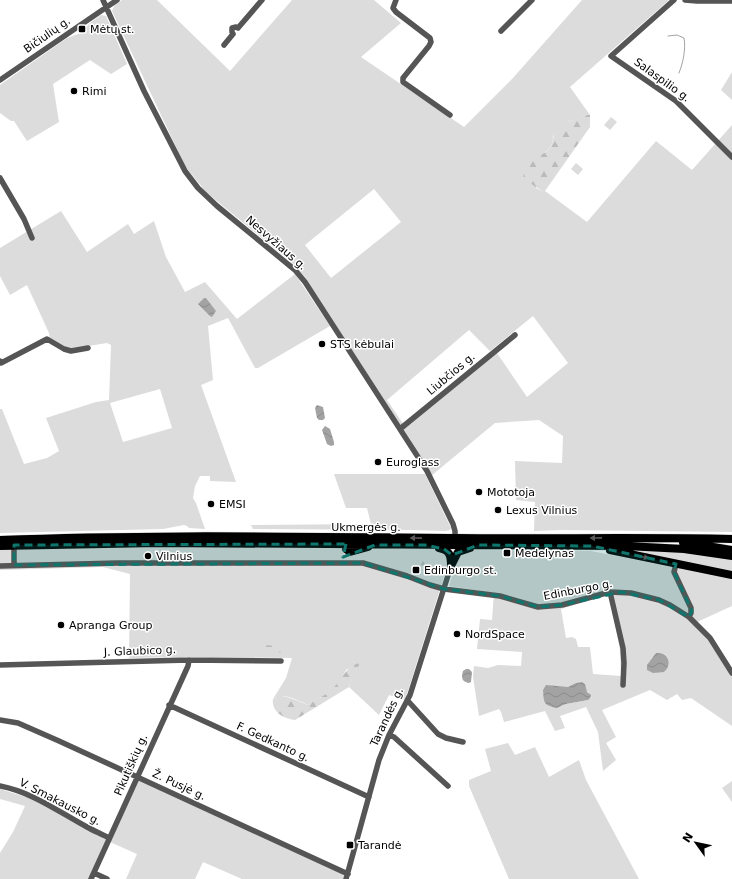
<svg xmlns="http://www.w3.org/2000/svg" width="732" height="879" font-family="'DejaVu Sans',sans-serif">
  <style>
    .green { fill: #dcdcdc; fill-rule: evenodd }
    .forest { fill: url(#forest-firs) }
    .water { fill: url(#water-waves) }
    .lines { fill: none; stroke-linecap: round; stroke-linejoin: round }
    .stream { stroke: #a3a3a3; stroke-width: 1 }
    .highway-casing { stroke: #dbdbdb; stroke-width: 9 }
    .minor { stroke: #555; stroke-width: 5.5 }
    .highway { stroke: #000; stroke-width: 8 }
    .oneway { fill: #595959 }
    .marked { fill: #0f766e; fill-opacity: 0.2; stroke: #0f766e; stroke-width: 3; stroke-dasharray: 8 5; stroke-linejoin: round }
    .poi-dot { fill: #000; stroke: #fff; stroke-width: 1.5 }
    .labels { text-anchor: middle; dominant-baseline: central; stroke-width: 3; stroke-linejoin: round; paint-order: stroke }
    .poi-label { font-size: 11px; fill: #000; stroke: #fff; text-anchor: start }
    .street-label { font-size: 11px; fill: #000; stroke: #fff }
  </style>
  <defs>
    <pattern id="forest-firs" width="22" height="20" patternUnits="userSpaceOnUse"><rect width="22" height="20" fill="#dcdcdc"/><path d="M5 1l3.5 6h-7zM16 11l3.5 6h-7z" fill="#bbb"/></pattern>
    <pattern id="water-waves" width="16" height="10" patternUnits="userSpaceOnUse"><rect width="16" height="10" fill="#a3a3a3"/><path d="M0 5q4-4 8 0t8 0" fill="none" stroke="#8b8b8b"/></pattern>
  </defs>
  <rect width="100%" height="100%" fill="#fff"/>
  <path class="green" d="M122 0H157L230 71 292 0H374L401 23 361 57 464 127 512 79 582 0H669L570 87 590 115H587L579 119 569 121 553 136C553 144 551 148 544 153L536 188 542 191H545L587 222 656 141 692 170 732 125V532L561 530 534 531 535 502 516 500 515 461 562 463 563 436 539 420 495 423 431 476 409 438 305 277 291 262 206 192 185 166 112 11 115 4ZM374 189 401 222 331 278 305 245ZM533 316 568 363 527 397 497 353 406 428 387 400 469 330 490 351Z
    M101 15 106 16 127 64 111 74 90 60 53 84 59 122 27 141 14 121H11L0 113V85L67 38 81 33 90 23Z
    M732 72V100L721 90Z
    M611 117 617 122 610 130 604 125Z
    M576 163 583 169 578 175 571 169Z
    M61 211 87 252 128 224 134 234 154 221 166 257 185 292 205 282 237 319 295 274 330 326 258 368H255L228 318 208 326 213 380 201 385 236 482 210 481V476H200L195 486 193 498 196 503 205 529 189 528 187 526 184 525 163 529 0 533V409H2L24 464 47 458 59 451 46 418 96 402 109 400 111 345 107 343 70 349 50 339 49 333 27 285 10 295 0 276V248ZM160 389 172 428 123 442 110 403Z
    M334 474H425L451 528 450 530 445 531 410 530 253 529 251 525 371 524 367 508H346Z
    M117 547 441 549 444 550 448 564 405 700 389 695 379 715 349 687 350 683 359 663 346 670 339 683 331 691 308 705C297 700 284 692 273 699L286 678 292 658 191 657 129 658 130 574 103 567 0 570V550Z
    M465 550 591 551 732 579V606L697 622 732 677V726L691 698 682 700 677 694 667 700 650 690 602 710 616 737 606 743 616 760 603 771 598 732 586 707 560 716 565 728 555 731 545 711 504 722 501 712 499 709 479 716 473 677 474 666 488 668 498 665 521 666 522 652 477 649 480 619 492 620 494 593 449 586 458 555ZM609 594 620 650 621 676 593 674 590 647H578L576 639 572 637 566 638 561 609ZM580 682 585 684 586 691 589 693 588 700 566 704 561 707 566 688Z
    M630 551H671L732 560V571Z
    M508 743 515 755 535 747 549 777 579 760 586 780 639 879H509L469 786V780L491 771 485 749Z
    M138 779 341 873 344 876 343 879H242L203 862 195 879H126L137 854 110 842Z
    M732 781V802L722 788Z
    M0 789 29 798 107 839 89 879H0V853L13 832 25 806 0 799Z"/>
  <path class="forest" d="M587 115H590V127L545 191H542L524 179C520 166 540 157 548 150 556 143 550 133 561 125 568 120 578 120 587 115Z
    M406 560 432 561 433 563 430 566 407 564 403 562Z
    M262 645 283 646 288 648 289 649C287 651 271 655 267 656L257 651V648Z
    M360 663 350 683 349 687 295 720C284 719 271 712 273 699 284 692 297 701 308 705 315 700 324 696 330 691 341 683 345 665 360 663Z"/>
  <path class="water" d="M204 298H206L216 311 212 317 210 316 198 304Z
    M317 405 323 407 325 418 323 420H319L317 418 315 408Z
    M325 426 330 429 334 442V445L331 446 327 444 322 430Z
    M656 653C668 652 673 664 664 672L653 673 647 670V665Z
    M466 669H469L472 672 471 682 469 683C462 682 461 678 463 671Z
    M582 682 585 684 587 692 591 695 590 698 588 700 566 704 557 708C543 705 544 703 543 690L546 685 568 687 576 683Z"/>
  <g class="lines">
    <path class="stream" d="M668 36 677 35 684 38C686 49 683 63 679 73"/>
    <defs>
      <path id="highway" d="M0 540C152 534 304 537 456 538 548 539 640 537 732 539
        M683 542 732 550
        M346 544V549L350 552 368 547
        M0 546 157 543 626 546 684 549 732 556
        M439 548C450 550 451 556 451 566
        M610 550 732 575
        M452 564 458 552 470 548"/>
    </defs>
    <use href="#highway" class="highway-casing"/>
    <path class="minor" d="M103 0 144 91 185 171 198 188 217 206 295 270 305 282 427 471 453 524 455 531V538
      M396 0 393 8 396 12 430 38 431 42 429 46 403 78V82L450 115
      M674 0 611 56 676 101 732 157
      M685 0 697 1H732
      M238 28 262 0
      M501 31 532 0
      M233 34 232 32V28L236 27 238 28
      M224 45 233 34
      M0 80 117 0
      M0 178 24 219 32 238
      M0 361 1 363 47 339 64 349 71 351 88 348
      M400 429 515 335
      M676 564 674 572 691 608V613L689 617
      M14 565V545
      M0 566 118 563H363L407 576 430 585 444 589 500 596 538 607 562 605 610 592 631 593 659 600 670 605 689 617 710 638 732 673
      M610 592 623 648 624 663 623 685
      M0 665 189 660 281 661
      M408 701 438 734 446 738 463 742
      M169 705 369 797
      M0 720 18 723 59 741 348 874
      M389 735 394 737 448 786
      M0 786C32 792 59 812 87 827 94 831 102 834 109 838
      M94 873 107 879
      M91 879 188 666 189 660
      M346 879 379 760 389 735 410 695 451 566"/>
    <use href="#highway" class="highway"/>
  </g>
  <defs><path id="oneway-solid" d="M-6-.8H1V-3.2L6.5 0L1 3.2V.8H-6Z"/></defs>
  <g class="oneway">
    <use href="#oneway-solid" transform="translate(416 538) rotate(-179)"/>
    <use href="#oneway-solid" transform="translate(596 538) rotate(179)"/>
    <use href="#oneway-solid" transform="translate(643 557) rotate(12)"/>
  </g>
  <path class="marked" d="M346 544 343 557 375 545H425L444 549 452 555 478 545 592 546 676 564 674 572 692 611 689 617 659 600 621 592 562 605 538 607 500 596 444 589 363 563 14 565V545Z"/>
  <g class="poi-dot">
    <rect x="78" y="25" width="8" height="8" rx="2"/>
    <circle cx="74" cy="91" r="4"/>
    <circle cx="322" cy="344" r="4"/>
    <circle cx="378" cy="462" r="4"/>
    <circle cx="479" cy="492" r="4"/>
    <circle cx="211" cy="504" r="4"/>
    <circle cx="498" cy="510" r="4"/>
    <rect x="503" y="549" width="8" height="8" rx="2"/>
    <circle cx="148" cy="556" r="4"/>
    <rect x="412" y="566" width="8" height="8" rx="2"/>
    <circle cx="61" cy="625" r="4"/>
    <circle cx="457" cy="634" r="4"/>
    <rect x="346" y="841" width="8" height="8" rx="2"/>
  </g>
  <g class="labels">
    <g class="poi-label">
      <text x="90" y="29">Mėtų st.</text>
      <text x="82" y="91">Rimi</text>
      <text x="330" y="344">STS kėbulai</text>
      <text x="386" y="462">Euroglass</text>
      <text x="487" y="492">Mototoja</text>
      <text x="219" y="504">EMSI</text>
      <text x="506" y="510">Lexus Vilnius</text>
      <text x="515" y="553">Medelynas</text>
      <text x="156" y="556">Vilnius</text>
      <text x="424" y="570">Edinburgo st.</text>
      <text x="69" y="625">Apranga Group</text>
      <text x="465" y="634">NordSpace</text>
      <text x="358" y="845">Tarandė</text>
    </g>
    <g class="street-label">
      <text transform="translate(47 35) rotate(-35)">Bičiulių g.</text>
      <text transform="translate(662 80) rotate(36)">Salaspilio g.</text>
      <text transform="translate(276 243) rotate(41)">Nesvyžiaus g.</text>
      <text transform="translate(451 374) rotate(-40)">Liubčios g.</text>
      <text x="366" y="527">Ukmergės g.</text>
      <text transform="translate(578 590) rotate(-11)">Edinburgo g.</text>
      <text transform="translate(140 651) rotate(-2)">J. Glaubico g.</text>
      <text transform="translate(387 717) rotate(-65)">Tarandės g.</text>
      <text transform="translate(273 742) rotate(25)">F. Gedkanto g.</text>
      <text transform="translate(131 765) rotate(-66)">Pikutiškių g.</text>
      <text transform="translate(179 785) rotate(25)">Ž. Pusjė g.</text>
      <text transform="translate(60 802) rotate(27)">V. Smakausko g.</text>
    </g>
  </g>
  <g transform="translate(696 843) rotate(303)" stroke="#ffffff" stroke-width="3" paint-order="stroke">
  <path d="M0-3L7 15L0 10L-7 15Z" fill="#000000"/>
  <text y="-6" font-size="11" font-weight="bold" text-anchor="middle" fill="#000000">N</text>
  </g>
</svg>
